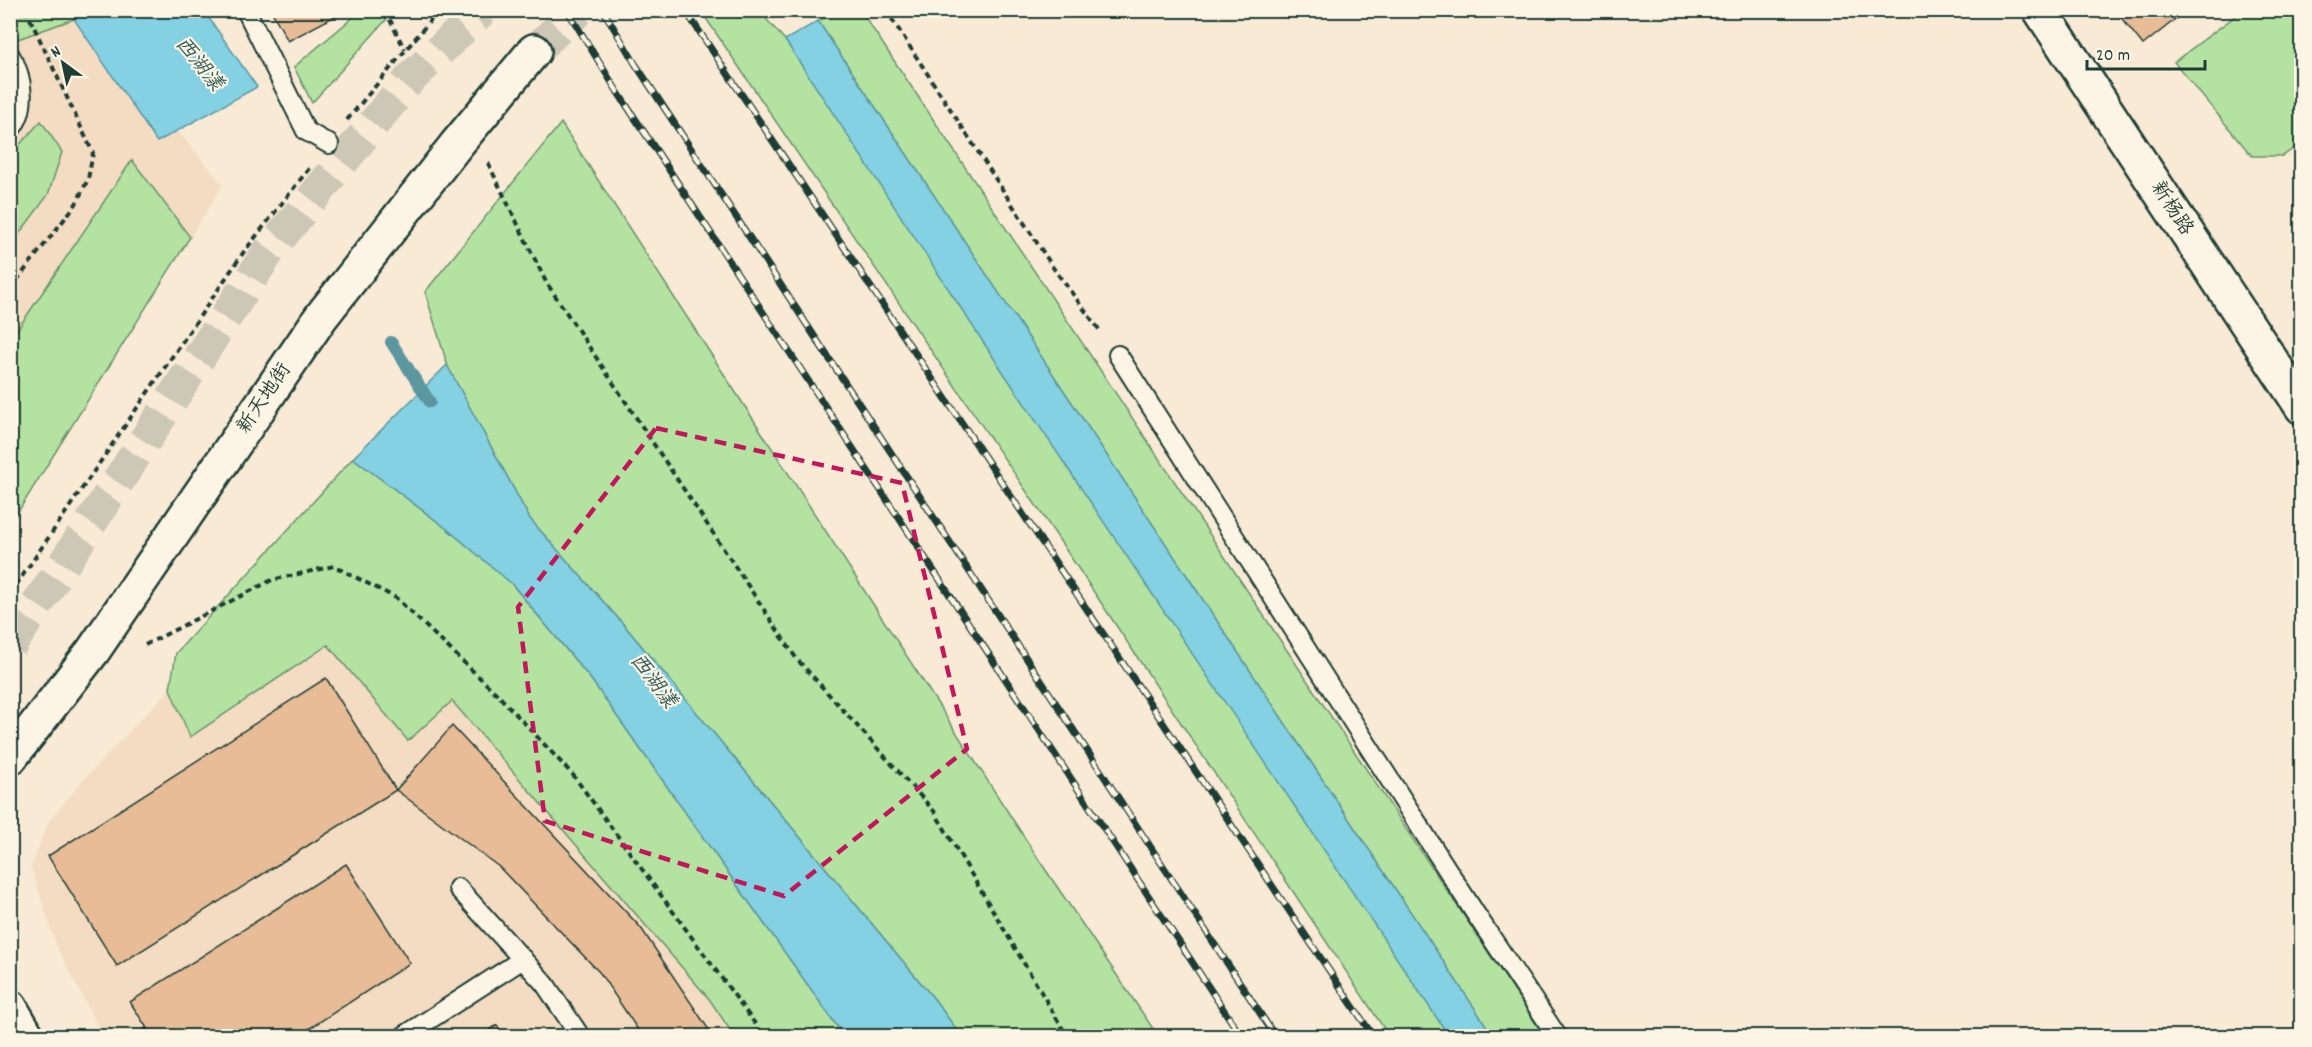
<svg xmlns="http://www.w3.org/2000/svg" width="2312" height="1047" font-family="Dekko,'LXGW WenKai TC',sans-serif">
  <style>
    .built { fill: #f3dcc2 }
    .green { fill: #b3e2a1; stroke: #69906a; stroke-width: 1.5 }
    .water { fill: #84d1e4; stroke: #5c969e; stroke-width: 1.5 }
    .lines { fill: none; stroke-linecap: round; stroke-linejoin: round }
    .stream { stroke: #5c969e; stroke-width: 12 }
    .building { fill: #e7bc97; stroke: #1f3d34; stroke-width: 1.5 }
    .secondary-tunnel { stroke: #cdc7b5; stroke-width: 33; stroke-dasharray: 33 16; stroke-linecap: butt }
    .service-casing { stroke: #1f3d34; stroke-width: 22 }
    .tertiary-casing { stroke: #1f3d34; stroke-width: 38 }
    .secondary-casing { stroke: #1f3d34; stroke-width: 38 }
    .path { stroke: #1f3d34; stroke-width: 4; stroke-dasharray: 6 4.5; stroke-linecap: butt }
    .service { stroke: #fcf5e5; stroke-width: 18 }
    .tertiary { stroke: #fcf5e5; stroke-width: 33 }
    .secondary { stroke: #fcf5e5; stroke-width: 33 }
    .rail-casing { stroke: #1f3d34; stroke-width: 7 }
    .rail { stroke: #fcf5e5; stroke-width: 4.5; stroke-dasharray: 14; stroke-linecap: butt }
    .marked { fill: none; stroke: #c2185b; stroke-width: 4.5; stroke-dasharray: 12 8; stroke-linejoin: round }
    .labels { text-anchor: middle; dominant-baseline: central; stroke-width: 4.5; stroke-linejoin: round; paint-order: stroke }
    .street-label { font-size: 20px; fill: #1f3d34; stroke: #fcf5e5 }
    .water-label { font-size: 21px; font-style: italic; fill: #335b57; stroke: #fcf5e5 }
  </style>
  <rect width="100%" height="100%" fill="#f8ead5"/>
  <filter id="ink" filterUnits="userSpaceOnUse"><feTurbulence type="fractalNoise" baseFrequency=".0167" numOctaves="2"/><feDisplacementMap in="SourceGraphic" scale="12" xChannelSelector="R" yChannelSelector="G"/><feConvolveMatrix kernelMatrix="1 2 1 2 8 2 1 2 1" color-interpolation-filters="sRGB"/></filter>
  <g filter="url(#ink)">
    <path class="built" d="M11 11H115L168 119 223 185 11 523Z
      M318 593 452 701 710 1000 734 1036H103L56 945 31 867 49 821 83 780 170 689Z"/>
    <path class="green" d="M10 11H71L74 19 18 39 11 26Z
      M356 11H394L312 103 294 67 357 14Z
      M701 11H759L785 40 1449 1036H1389L1056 535Z
      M842 11H861L1544 1036H1493L818 21Z
      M2242 11H2301V143L2283 156H2252L2174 62Z
      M41 121 62 152 48 195 11 245V154Z
      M561 123 1041 863 1158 1036H961L935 1000 624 625 530 519 448 367 425 292Z
      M132 160 190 237 11 523V339Z
      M353 458 446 528 510 582 590 678 844 1036H734L710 1000 452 701 408 741 328 645 190 737 170 689 176 653Z"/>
    <path class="water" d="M71 11H204L257 87 157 142 74 19Z
      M818 21 1493 1036H1449L991 354 785 40Z
      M447 365 530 519 624 625 935 1000 961 1036H844L590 678 512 584 446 528 353 458Z"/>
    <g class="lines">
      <path class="stream" d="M391 342 430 402"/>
    </g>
    <path class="building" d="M271 10H340L341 13 288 41Z
      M2115 10H2187L2143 45Z
      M326 678 396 790 117 966 48 856Z
      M452 726 641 928 713 1036H642L600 973 499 867 396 790Z
      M346 864 410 963 298 1036H152L130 1002Z
      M497 1025 504 1036H480Z
      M146 1028 152 1036H133Z"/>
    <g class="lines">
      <path class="secondary-tunnel" d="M534 51 579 10
        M10 646 269 251 410 79 482 10"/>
      <defs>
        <path id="service" d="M246 10 306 131 329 144
          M10 55C23 76 28 110 10 130
          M1118 355 1475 913 1557 1036
          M458 888 545 984 580 1036
          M404 1036 523 959"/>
        <path id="tertiary" d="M2040 10 2302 407
          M10 1007 27 1036"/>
        <path id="secondary" d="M10 758 93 651 321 317 456 145 534 51"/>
      </defs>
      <use href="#service" class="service-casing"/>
      <use href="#tertiary" class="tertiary-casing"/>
      <use href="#secondary" class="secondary-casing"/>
      <path class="path" d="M385 10 405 50
        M886 10 1054 269 1101 332
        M347 120 439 10
        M488 163 546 282 796 658 934 811 1067 1036
        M10 289 76 204 88 179 93 153 26 10
        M10 594 243 253 311 166
        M145 645 272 580 334 566 396 598 497 694 573 775 764 1036"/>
      <use href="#service" class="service"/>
      <use href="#tertiary" class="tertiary"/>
      <use href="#secondary" class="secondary"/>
      <defs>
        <path id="rail" d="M567 10 617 91 1241 1036
          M603 10 636 65 1275 1036
          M685 10 1373 1036"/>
      </defs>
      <use href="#rail" class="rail-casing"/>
      <use href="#rail" class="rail"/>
    </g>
  </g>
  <path class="marked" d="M656 428 902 483 967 749 784 896 545 821 518 607Z"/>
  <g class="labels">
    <g class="street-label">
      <text transform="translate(2171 209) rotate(57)">新杨路</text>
      <text transform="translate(265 399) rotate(-56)">新天地街</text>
    </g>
    <g class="water-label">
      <text transform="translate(198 65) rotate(51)">西湖漾</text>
      <text transform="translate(652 682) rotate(53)">西湖漾</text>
    </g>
  </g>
  <rect width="2312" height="1047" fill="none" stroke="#fcf5e5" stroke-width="36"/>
  <rect x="18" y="18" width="2276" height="1011" fill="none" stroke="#1f3d34" stroke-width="2" filter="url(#ink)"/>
  <g transform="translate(63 63) rotate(327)" stroke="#fcf5e5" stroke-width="4.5" paint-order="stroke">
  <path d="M0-4.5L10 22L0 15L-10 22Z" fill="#1f3d34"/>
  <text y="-9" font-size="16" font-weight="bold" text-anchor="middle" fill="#1f3d34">N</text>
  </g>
  <path d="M2087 60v9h118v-9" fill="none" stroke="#1f3d34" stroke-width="3"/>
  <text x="2096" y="60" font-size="18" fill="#1f3d34" stroke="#fcf5e5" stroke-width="4.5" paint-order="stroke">20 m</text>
</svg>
